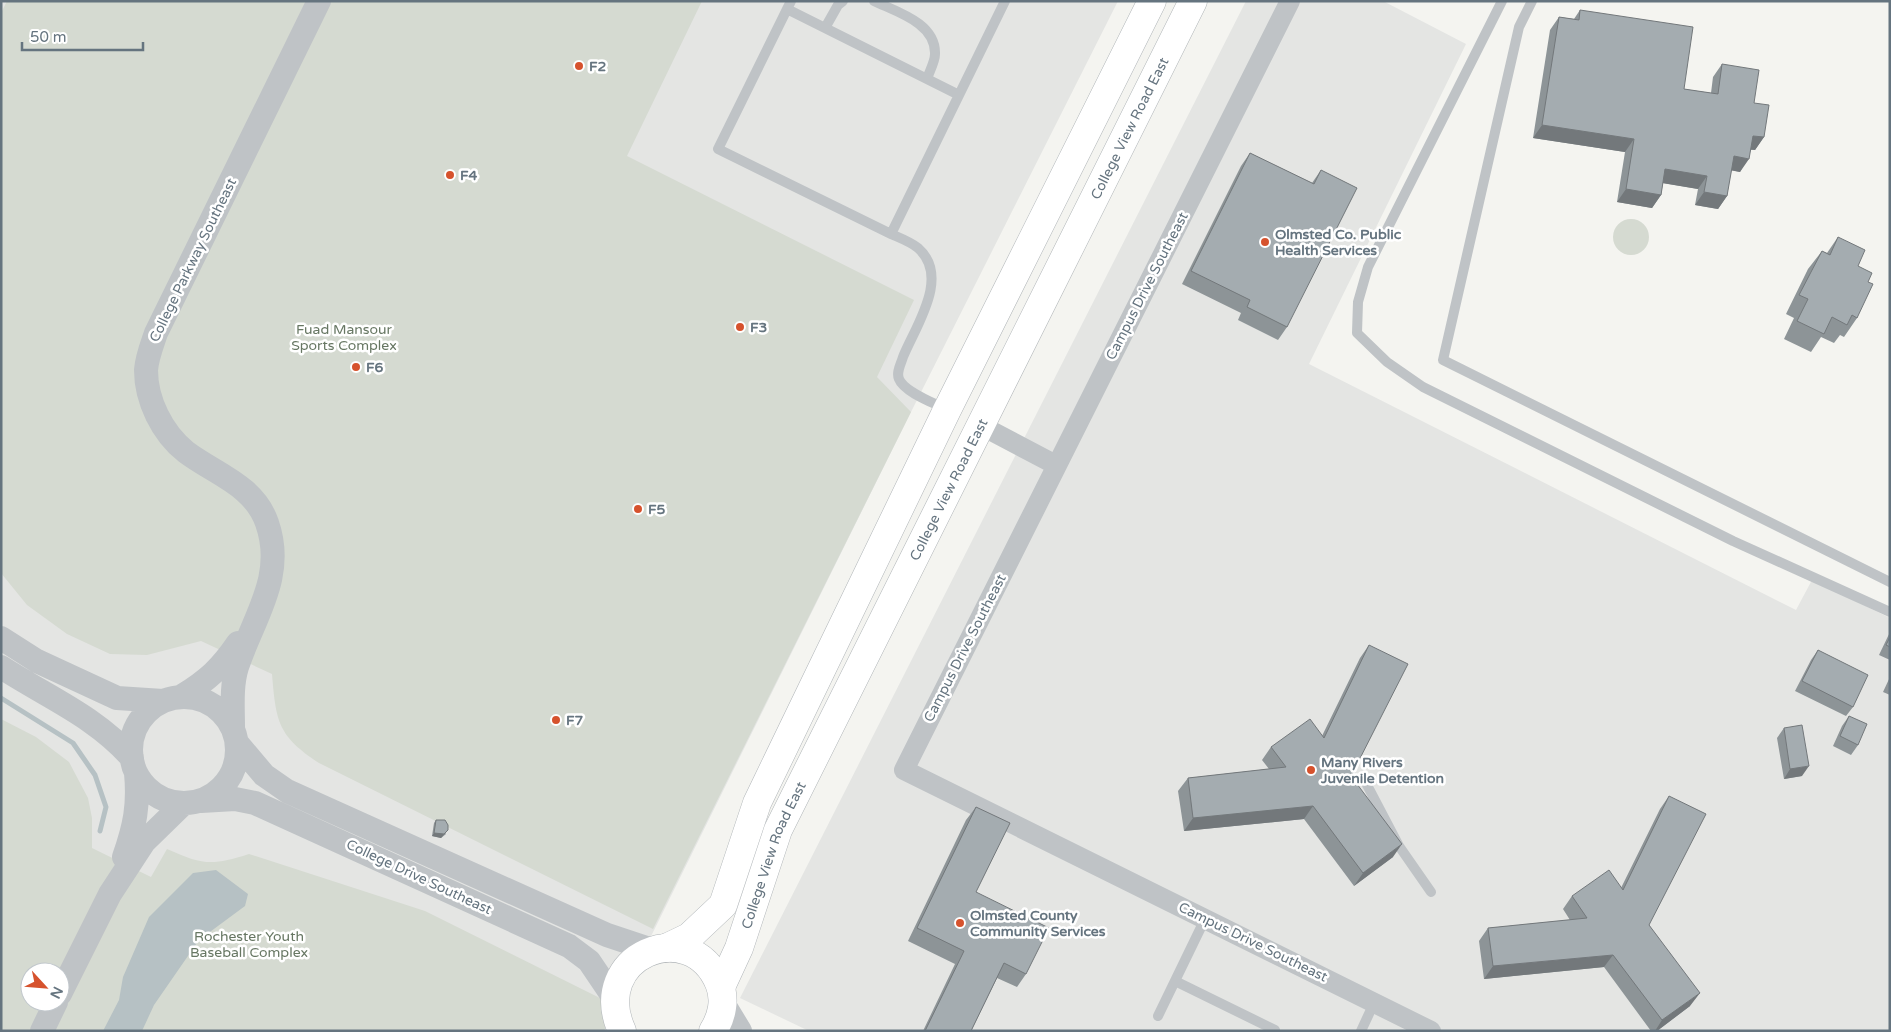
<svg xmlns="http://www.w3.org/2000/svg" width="1891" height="1032" font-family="'Varela Round',sans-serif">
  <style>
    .built { fill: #e4e5e3; fill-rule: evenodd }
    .green { fill: #d5dad1; fill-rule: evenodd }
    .water { fill: #b6c1c4 }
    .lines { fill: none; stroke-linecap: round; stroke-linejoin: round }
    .stream { stroke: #b6c1c4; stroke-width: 5 }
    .secondary-casing { stroke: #b0b5b8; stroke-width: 29 }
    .service { stroke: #bfc3c6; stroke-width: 10 }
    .minor { stroke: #bfc3c6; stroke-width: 20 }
    .tertiary { stroke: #bfc3c6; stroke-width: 24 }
    .secondary { stroke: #fff; stroke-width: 28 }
    .wall { fill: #8d9497 }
    .shaded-wall { fill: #73787b }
    .building { fill: #a4acb0; stroke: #73787b }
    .poi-dot { fill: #d6522d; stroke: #fff; stroke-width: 2 }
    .labels { text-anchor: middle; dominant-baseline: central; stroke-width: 5; stroke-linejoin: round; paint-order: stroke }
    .poi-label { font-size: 14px; font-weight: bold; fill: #65747f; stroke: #fff; text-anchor: start }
    .street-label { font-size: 14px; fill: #65747f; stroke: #fff }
    .park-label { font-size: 14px; fill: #677763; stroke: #fff }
  </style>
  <rect width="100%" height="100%" fill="#f4f4f0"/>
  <path class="built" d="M1 1H1118L911 412 604 1031H1ZM30 972H60V1002H30Z
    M1246 1H1383L1466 44 1309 364 1796 610 1812 580 1890 618V1031H809L740 998Z"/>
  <path class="green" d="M7 1H702L627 156 914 300 877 377 911 412 653 929 319 763C278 736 276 722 272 674L201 641 147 655 110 654 67 634 27 605 1 573V13Z
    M1613 237a18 18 0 1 1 36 0a18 18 0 1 1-36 0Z
    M1 719 36 737 69 762 88 798 92 818V848L151 877 167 849C203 865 211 866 249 854L425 911 616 1006 604 1031H1ZM30 972H60V1002H30Z"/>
  <path class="water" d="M216 870 248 894 245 906 199 940 154 1005 142 1031H103L119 1000 123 977 149 917 193 873Z"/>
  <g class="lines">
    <path class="stream" d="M1 698 73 743 95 775 106 807 100 831"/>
    <defs>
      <g id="secondary">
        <path d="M666 948 689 937 723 905 757 803 947 410 1152 1"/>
        <path id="s1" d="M721 987 739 948 778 830 1193 1"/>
        <path d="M622 1031C588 956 690 914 719 983 726 999 722 1017 713 1031"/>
      </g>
    </defs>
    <use href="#secondary" class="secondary-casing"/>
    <path class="service" d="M791 1 718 149 891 234C900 238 911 242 918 248 951 277 915 327 903 357 901 364 896 372 899 379 904 392 934 403 946 409
      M874 1C897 12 936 23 935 54 935 62 929 72 927 79
      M1502 1 1368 267 1358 302 1357 333 1387 362 1423 387 1733 541 1890 612
      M1532 1 1519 27 1443 360 1890 582
      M787 9 959 95
      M825 28 838 5 843 1
      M891 234 1005 1
      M1367 785 1399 846 1431 892
      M1175 981 1275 1030
      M1158 1016 1205 919
      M1361 1031 1374 1003"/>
    <path class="minor" d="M1290 1 904 770 1431 1031
      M980 425 1056 465"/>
    <path class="tertiary" d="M1 638 37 661 117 698 163 701
      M1 667C47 697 95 716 132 758
      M182 696C208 680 221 668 238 643
      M131 750a53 53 0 1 1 106 0a53 53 0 1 1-106 0Z
      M233 727C233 708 231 686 237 667 253 618 286 577 267 523 254 485 215 474 186 452 162 433 146 400 146 370 147 357 152 345 156 333L319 1
      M237 743 264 775 287 791 607 935 652 950
      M201 801 235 799 255 803 569 946 589 961 614 998
      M124 857C135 826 139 805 136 773
      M60 994 110 894 144 842 184 803
      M723 1003 740 1031
      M42 1031 56 1002"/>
    <use href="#secondary" class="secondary"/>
  </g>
  <path class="wall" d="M1580 10 1684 89 1711 93 1713 77 1722 64 1754 103 1764 137 1755 150H1751L1740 172 1731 170 1727 196 1718 209 1695 205 1698 189 1663 183 1661 195 1652 208 1617 202 1625 152 1533 138 1550 30 1559 17 1574 19Z
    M1250 153 1312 183 1321 170 1287 327 1278 340 1238 320 1241 313 1182 284 1241 166Z
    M1838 237 1868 282 1857 318 1844 337 1840 335 1834 343 1821 337 1811 352 1784 339 1794 318 1786 314 1808 269 1822 251 1827 253Z
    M1890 632V660L1879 655Z
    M1369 645 1351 776 1393 857 1354 886 1304 819 1184 831 1178 791 1188 778 1269 769 1262 760 1271 747 1322 736 1360 658Z
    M1818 650 1853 707 1846 716 1795 691 1811 660Z
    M1890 677V695L1883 692Z
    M1849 716 1858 745 1851 755 1833 746 1842 726Z
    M1784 728 1802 776 1784 779 1777 738Z
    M1669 796 1649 925 1690 1006 1657 1031H1651L1604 967 1484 979 1479 941 1488 928 1570 920 1563 909 1572 896 1621 888 1660 809Z
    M976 807V892L1026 974 1017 987 997 978 971 1031H923L955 964 908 941 966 820Z
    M436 820 446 834 441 838 432 836 434 823Z"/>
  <path class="shaded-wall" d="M1542 125 1634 139 1625 152 1533 138Z
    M1753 136 1764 137 1755 150 1744 148Z
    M1734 156 1749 159 1740 172 1724 169Z
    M1665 169 1707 176 1698 189 1656 182Z
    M1626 189 1661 195 1652 208 1617 202Z
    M1704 192 1727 196 1718 209 1695 205Z
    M1809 766 1802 776 1784 779 1790 769Z
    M1313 806 1304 819 1184 831 1193 818Z
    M448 830 441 838 432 836 434 833Z
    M1402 844 1393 857 1354 886 1363 873Z
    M1613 955 1604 967 1484 979 1493 966Z
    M1700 993 1690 1006 1657 1031H1655L1662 1020Z"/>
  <path class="building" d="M1580 10 1693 27 1684 89 1718 94 1722 64 1759 70 1754 103 1769 105 1764 137 1753 136 1749 159 1734 156 1727 196 1704 192 1707 176 1665 169 1661 195 1626 189 1634 139 1542 125 1559 17 1579 20Z
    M1250 153 1314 184 1321 170 1357 188 1287 327 1247 307 1250 300 1191 271Z
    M1838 237 1865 250 1858 266 1872 273 1868 282 1873 284 1857 318 1852 315 1847 325 1832 317 1824 334 1797 321 1808 299 1799 295 1822 251 1830 255Z
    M1890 637V647L1886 645Z
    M1369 645 1408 664 1351 776 1402 844 1363 873 1313 806 1193 818 1188 778 1286 767 1271 747 1310 719 1324 738Z
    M1818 650 1868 675 1853 707 1802 681Z
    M1849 716 1867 724 1858 745 1840 736Z
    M1802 725 1809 766 1790 769 1784 728Z
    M1669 796 1706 814 1649 925 1700 993 1662 1020 1613 955 1493 966 1488 928 1587 918 1572 896 1609 870 1623 890Z
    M976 807 1010 823 976 892 1049 928 1026 974 1004 963 971 1031H925L964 951 917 928Z
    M436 820H445L448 825V830L444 834 434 833Z"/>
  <g class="poi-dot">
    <circle cx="579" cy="66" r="5"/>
    <circle cx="450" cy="175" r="5"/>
    <circle cx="1265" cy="242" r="5"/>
    <circle cx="740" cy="327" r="5"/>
    <circle cx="356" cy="367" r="5"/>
    <circle cx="638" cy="509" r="5"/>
    <circle cx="556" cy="720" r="5"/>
    <circle cx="1311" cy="770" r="5"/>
    <circle cx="960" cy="923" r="5"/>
  </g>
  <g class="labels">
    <g class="poi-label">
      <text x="589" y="66">F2</text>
      <text x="460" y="175">F4</text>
      <text x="1275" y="234">Olmsted Co. Public<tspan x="1275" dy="16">Health Services</tspan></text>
      <text x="750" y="327">F3</text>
      <text x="366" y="367">F6</text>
      <text x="648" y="509">F5</text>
      <text x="566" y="720">F7</text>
      <text x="1321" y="762">Many Rivers<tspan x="1321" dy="16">Juvenile Detention</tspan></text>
      <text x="970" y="915">Olmsted County<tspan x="970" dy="16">Community Services</tspan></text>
    </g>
    <g class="street-label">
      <text stroke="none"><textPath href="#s1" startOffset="952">College View Road East</textPath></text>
      <text transform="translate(193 260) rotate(-64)">College Parkway Southeast</text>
      <text transform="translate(1147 286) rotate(-63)">Campus Drive Southeast</text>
      <text stroke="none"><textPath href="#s1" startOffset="548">College View Road East</textPath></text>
      <text transform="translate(965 648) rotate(-63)">Campus Drive Southeast</text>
      <text stroke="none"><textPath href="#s1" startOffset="142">College View Road East</textPath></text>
      <text transform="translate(419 877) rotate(25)">College Drive Southeast</text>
      <text transform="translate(1253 942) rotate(26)">Campus Drive Southeast</text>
    </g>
    <g class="park-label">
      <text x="344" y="329">Fuad Mansour<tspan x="344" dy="16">Sports Complex</tspan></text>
      <text x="249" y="936">Rochester Youth<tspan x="249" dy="16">Baseball Complex</tspan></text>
    </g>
  </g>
  <rect width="1891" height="1032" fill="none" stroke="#65747f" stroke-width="5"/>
  <g transform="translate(45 987) rotate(116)"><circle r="24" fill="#ffffff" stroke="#c1c7cc"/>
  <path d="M0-4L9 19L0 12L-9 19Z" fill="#d6522d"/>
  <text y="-8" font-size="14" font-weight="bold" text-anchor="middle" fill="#65747f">N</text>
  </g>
  <path d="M22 42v8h121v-8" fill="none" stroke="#65747f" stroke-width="2.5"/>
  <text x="30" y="42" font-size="15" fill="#65747f" stroke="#ffffff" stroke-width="4" paint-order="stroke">50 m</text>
</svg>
